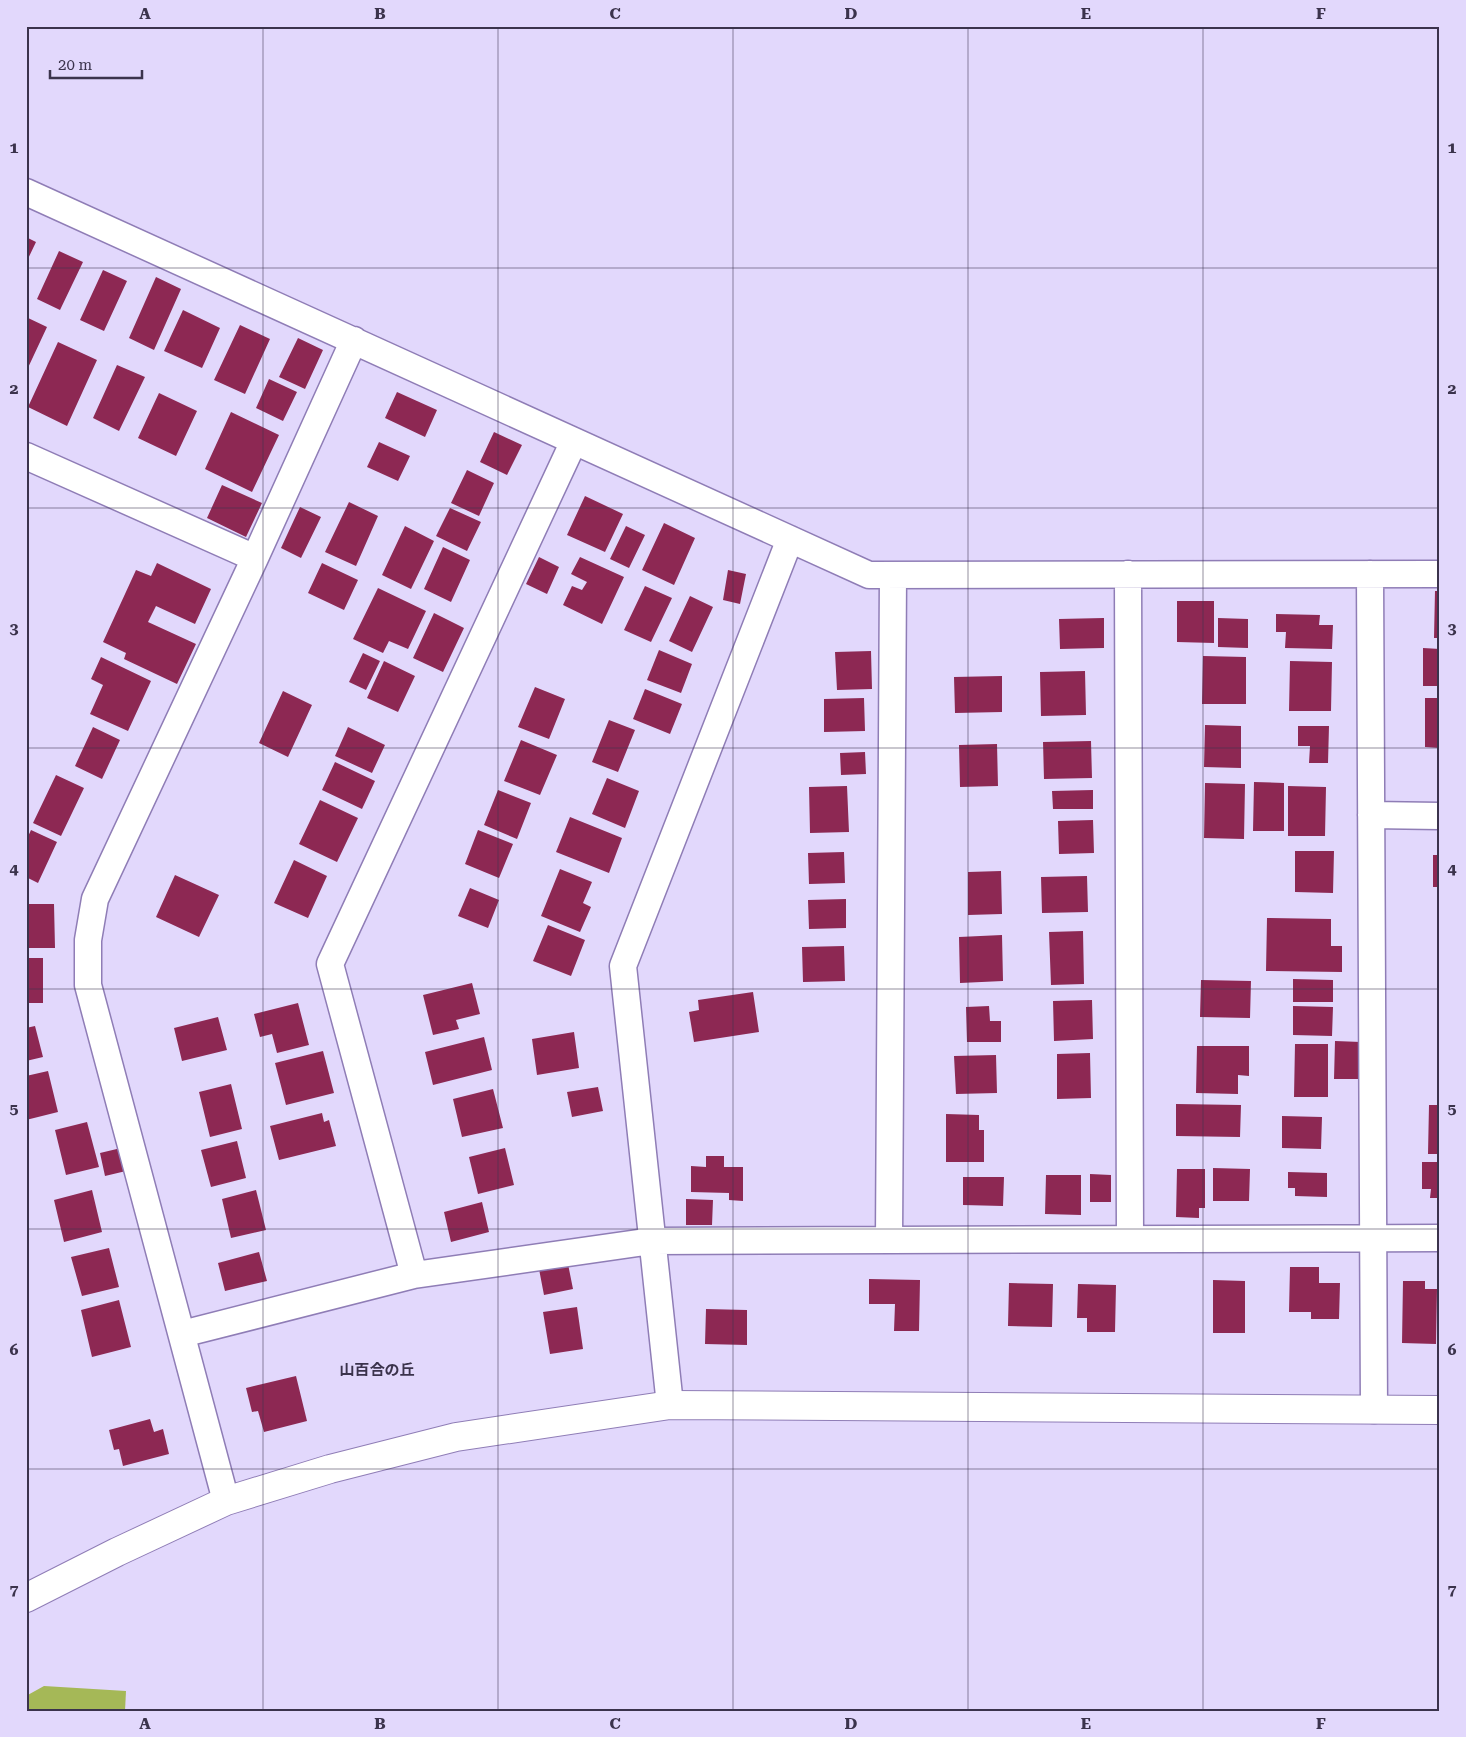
<svg xmlns="http://www.w3.org/2000/svg" width="1466" height="1737" font-family="'Roboto Serif','Noto Sans JP',serif">
  <style>
    .green { fill: #a5b857 }
    .building { fill: #8d2853 }
    .lines { fill: none; stroke-linecap: round; stroke-linejoin: round }
    .minor-casing { stroke: #8f7db6; stroke-width: 29 }
    .tertiary-casing { stroke: #8f7db6; stroke-width: 30 }
    .minor { stroke: #fff; stroke-width: 26 }
    .tertiary { stroke: #fff; stroke-width: 28 }
    .grid { fill: none; stroke: #3b334c; stroke-width: 1; stroke-opacity: 0.55 }
    .labels { text-anchor: middle; dominant-baseline: central; stroke-width: 5; stroke-linejoin: round; paint-order: stroke }
    .quarter-label { font-size: 15px; font-weight: bold; fill: #3b334c; stroke: #e2d8fc }
    .neatline { fill: none; stroke: #3b334c; stroke-width: 2 }
    .grid-label { font-size: 16px; text-anchor: middle; font-weight: bold; fill: #3b334c }
  </style>
  <rect width="100%" height="100%" fill="#e2d8fc"/>
  <path class="green" d="M44 1686 126 1691 125 1711H26V1696Z"/>
  <path class="building" d="M26 237 36 242 26 263Z
    M59 251 83 262 60 310 37 299Z
    M103 270 127 281 104 331 80 320Z
    M156 277 181 289 154 350 129 338Z
    M183 310 220 328 202 368 164 351Z
    M26 317 47 327 26 372Z
    M240 325 270 339 245 394 214 380Z
    M298 338 323 350 305 389 279 377Z
    M58 342 97 360 67 426 28 407Z
    M117 365 145 377 119 431 93 418Z
    M269 379 297 392 283 421 256 408Z
    M397 392 437 410 425 437 385 418Z
    M159 393 197 411 176 456 138 438Z
    M231 412 279 435 252 492 205 469Z
    M494 432 522 445 507 475 480 462Z
    M379 442 410 456 398 481 367 467Z
    M467 470 494 483 479 516 451 503Z
    M222 485 262 503 246 537 207 518Z
    M585 496 623 514 605 552 567 535Z
    M349 502 378 516 356 566 325 552Z
    M300 507 321 517 301 558 281 548Z
    M450 508 481 522 467 551 436 536Z
    M664 523 695 538 674 585 642 570Z
    M405 526 434 541 411 589 382 575Z
    M626 526 645 535 629 568 610 559Z
    M443 547 470 560 451 602 424 589Z
    M539 557 559 567 547 594 526 584Z
    M580 557 624 577 602 624 563 605 572 586 582 590 587 582 571 574Z
    M157 563 211 589 195 624 156 606 148 622 196 644 177 684 124 659 126 653 103 642 136 570 151 576Z
    M322 563 358 580 344 610 308 593Z
    M728 570 746 574 740 604 723 600Z
    M645 586 672 598 651 642 624 630Z
    M378 588 426 611 408 649 389 641 383 653 353 639Z
    M1435 591H1440V638H1434Z
    M690 596 713 607 692 652 669 641Z
    M1177 601H1214V643L1177 642Z
    M434 613 464 628 443 672 413 658Z
    M1276 614 1320 615 1319 625H1333L1332 649 1285 648 1286 632H1276Z
    M1104 618V648L1060 649 1059 619Z
    M1218 618 1248 619V648L1218 647Z
    M1423 648 1440 649V686H1423Z
    M659 650 692 664 681 693 647 680Z
    M871 651 872 689 837 690 835 652Z
    M363 653 380 661 366 690 349 682Z
    M1203 656 1246 657V704H1202Z
    M101 657 151 681 128 731 90 714 103 685 91 679Z
    M384 661 415 676 398 712 367 698Z
    M1290 661 1332 662 1331 711H1289Z
    M1085 671 1086 715 1041 716 1040 672Z
    M1002 676V712L955 713 954 677Z
    M535 687 565 699 549 739 518 727Z
    M645 689 682 704 670 734 633 719Z
    M283 691 312 705 288 757 259 743Z
    M864 698 865 731 824 732V699Z
    M1425 698H1440V748L1425 747Z
    M609 720 635 730 618 772 592 762Z
    M1205 725 1241 726V768L1204 767Z
    M1298 726H1329L1328 763H1309L1310 746H1298Z
    M93 727 120 740 102 779 75 766Z
    M348 727 385 745 372 773 335 756Z
    M521 740 557 755 540 795 504 781Z
    M1091 741 1092 778 1044 779 1043 742Z
    M997 744 998 786 960 787 959 745Z
    M865 752 866 774 841 775 840 753Z
    M335 762 375 781 362 809 322 790Z
    M56 775 84 788 61 836 33 823Z
    M607 778 639 791 625 828 592 814Z
    M1254 782 1284 783V831H1253Z
    M1205 783 1245 784 1244 839 1204 838Z
    M847 786 849 832 810 833 809 787Z
    M1288 786 1326 787 1325 836H1288Z
    M498 790 531 803 517 839 484 825Z
    M1093 790V809H1053L1052 791Z
    M320 800 358 818 337 862 299 844Z
    M570 817 622 838 609 873 556 852Z
    M1093 820 1094 853 1059 854 1058 821Z
    M31 830 57 842 38 883 26 877V841Z
    M478 830 513 844 499 878 465 864Z
    M1295 851H1334L1333 893 1295 892Z
    M844 852 845 883 809 884 808 853Z
    M1433 855H1440V887H1433Z
    M294 860 327 876 308 918 274 903Z
    M560 869 592 882 583 903 591 907 580 932 541 916Z
    M1001 871 1002 914 968 915V872Z
    M175 875 219 895 199 937 156 917Z
    M1087 876 1088 912 1042 913 1041 877Z
    M470 888 499 900 488 928 458 916Z
    M846 899V928L809 929 808 900Z
    M26 904H54L55 948H26Z
    M1267 918 1331 919V946H1342V972L1266 971Z
    M548 925 585 940 571 976 533 961Z
    M1083 931 1084 984 1051 985 1049 932Z
    M1002 935 1003 981 960 983 959 937Z
    M844 946 845 981 803 982 802 947Z
    M26 958H43V1003H26Z
    M1293 979 1333 980V1002H1293Z
    M1201 980 1251 981 1250 1018 1200 1017Z
    M472 983 480 1014 456 1020 459 1029 433 1035 423 995Z
    M753 992 759 1032 694 1042 689 1012 699 1010 698 1000Z
    M1092 1000 1093 1039 1054 1041 1053 1001Z
    M298 1003 309 1045 277 1053 272 1034 260 1037 254 1014Z
    M989 1006 990 1021H1001V1042H967L966 1007Z
    M1293 1006 1333 1007 1332 1036 1293 1035Z
    M218 1017 227 1050 182 1061 174 1028Z
    M35 1026 43 1057 26 1061V1028Z
    M574 1032 579 1068 537 1075 532 1039Z
    M484 1037 492 1070 433 1085 425 1052Z
    M1335 1041 1361 1042 1360 1079H1334Z
    M1295 1044H1328V1097H1294Z
    M1197 1046H1249V1076L1238 1075V1094L1196 1093Z
    M323 1051 334 1093 286 1105 275 1063Z
    M1090 1053 1091 1098 1057 1099V1054Z
    M996 1055 997 1093 956 1094 954 1056Z
    M48 1071 58 1112 26 1120V1076Z
    M231 1084 242 1129 210 1137 199 1092Z
    M598 1087 603 1111 572 1117 567 1092Z
    M493 1089 503 1128 462 1137 453 1099Z
    M1176 1104 1241 1105 1240 1137 1176 1136Z
    M1429 1105H1440V1154H1428Z
    M322 1113 324 1122 329 1120 336 1146 279 1160 270 1126Z
    M946 1114 979 1115V1130H984V1162H946Z
    M1282 1116 1322 1117 1321 1149 1282 1148Z
    M87 1122 99 1167 66 1175 55 1130Z
    M237 1141 246 1178 211 1187 201 1150Z
    M121 1148 126 1171 105 1176 100 1153Z
    M505 1148 514 1185 478 1194 469 1157Z
    M706 1156H724V1167H743V1201L729 1200V1193L691 1192V1166L706 1167Z
    M1422 1162H1440V1198H1430L1431 1189H1422Z
    M1213 1168 1250 1169 1249 1201H1213Z
    M1177 1169H1205V1208H1199V1218L1176 1217Z
    M1288 1172 1327 1173V1197L1295 1196V1188H1288Z
    M1090 1174 1111 1175V1202H1090Z
    M1046 1175H1081V1215L1045 1214Z
    M963 1177H1004L1003 1206 963 1205Z
    M92 1190 102 1232 64 1242 54 1200Z
    M256 1190 266 1230 231 1238 222 1199Z
    M686 1199 713 1200 712 1225H686Z
    M482 1202 489 1232 451 1242 444 1212Z
    M109 1248 119 1287 82 1296 71 1257Z
    M259 1252 267 1281 225 1291 218 1263Z
    M568 1264 573 1289 544 1295 539 1269Z
    M1290 1267H1319V1283H1340L1339 1319H1311V1312H1289Z
    M869 1279 920 1280 919 1331H894L895 1304H869Z
    M1213 1280 1245 1281V1333H1213Z
    M1403 1281H1425V1289H1437L1436 1344 1402 1343Z
    M1009 1283 1053 1284 1052 1327 1008 1326Z
    M1078 1284 1116 1285 1115 1332H1087V1318H1077Z
    M119 1300 131 1347 92 1357 81 1310Z
    M577 1307 583 1349 550 1354 543 1312Z
    M706 1309 747 1310V1345L705 1344Z
    M296 1376 307 1421 264 1432 258 1411 252 1412 246 1388Z
    M150 1419 154 1432 163 1429 169 1454 123 1466 119 1449 114 1450 109 1430Z"/>
  <g class="lines">
    <defs>
      <path id="minor" d="M26 192 869 575 1440 574
        M26 456 255 558
        M1128 574 1130 1239
        M1370 574 1374 1410
        M1371 815 1440 816
        M889 1240 893 575
        M414 1275 330 964 574 441
        M182 1334 414 1275 652 1241 1440 1238
        M670 1405 623 966 790 539
        M226 1501 88 985V940L95 899 255 558 354 340"/>
      <path id="tertiary" d="M26 1598 117 1552 226 1501 330 1469 456 1437 670 1405 1440 1410"/>
    </defs>
    <use href="#minor" class="minor-casing"/>
    <use href="#tertiary" class="tertiary-casing"/>
    <use href="#minor" class="minor"/>
    <use href="#tertiary" class="tertiary"/>
  </g>
  <path class="grid" d="M263 26V1711M498 26V1711M733 26V1711M968 26V1711M1203 26V1711M26 268H1440M26 508H1440M26 748H1440M26 989H1440M26 1229H1440M26 1469H1440"/>
  <g class="labels">
    <g class="quarter-label">
      <text x="377" y="1370">山百合の丘</text>
    </g>
  </g>
  <rect width="1466" height="1737" fill="none" stroke="#e2d8fc" stroke-width="55"/>
  <path d="M50 70v8h92v-8" fill="none" stroke="#3b334c" stroke-width="2.5"/>
  <text x="58" y="70" font-size="15" fill="#3b334c" stroke="#e2d8fc" stroke-width="4" paint-order="stroke">20 m</text>
  <rect x="28" y="28" width="1410" height="1682" class="neatline"/>
  <g class="grid-label">
    <text x="145" y="19">A</text>
    <text x="380" y="19">B</text>
    <text x="615" y="19">C</text>
    <text x="851" y="19">D</text>
    <text x="1086" y="19">E</text>
    <text x="1321" y="19">F</text>
    <text x="14" y="153">1</text>
    <text x="1452" y="153">1</text>
    <text x="14" y="394">2</text>
    <text x="1452" y="394">2</text>
    <text x="14" y="634">3</text>
    <text x="1452" y="634">3</text>
    <text x="14" y="874">4</text>
    <text x="1452" y="874">4</text>
    <text x="14" y="1114">5</text>
    <text x="1452" y="1114">5</text>
    <text x="14" y="1355">6</text>
    <text x="1452" y="1355">6</text>
    <text x="14" y="1595">7</text>
    <text x="1452" y="1595">7</text>
    <text x="145" y="1729">A</text>
    <text x="380" y="1729">B</text>
    <text x="615" y="1729">C</text>
    <text x="851" y="1729">D</text>
    <text x="1086" y="1729">E</text>
    <text x="1321" y="1729">F</text>
  </g>
</svg>
